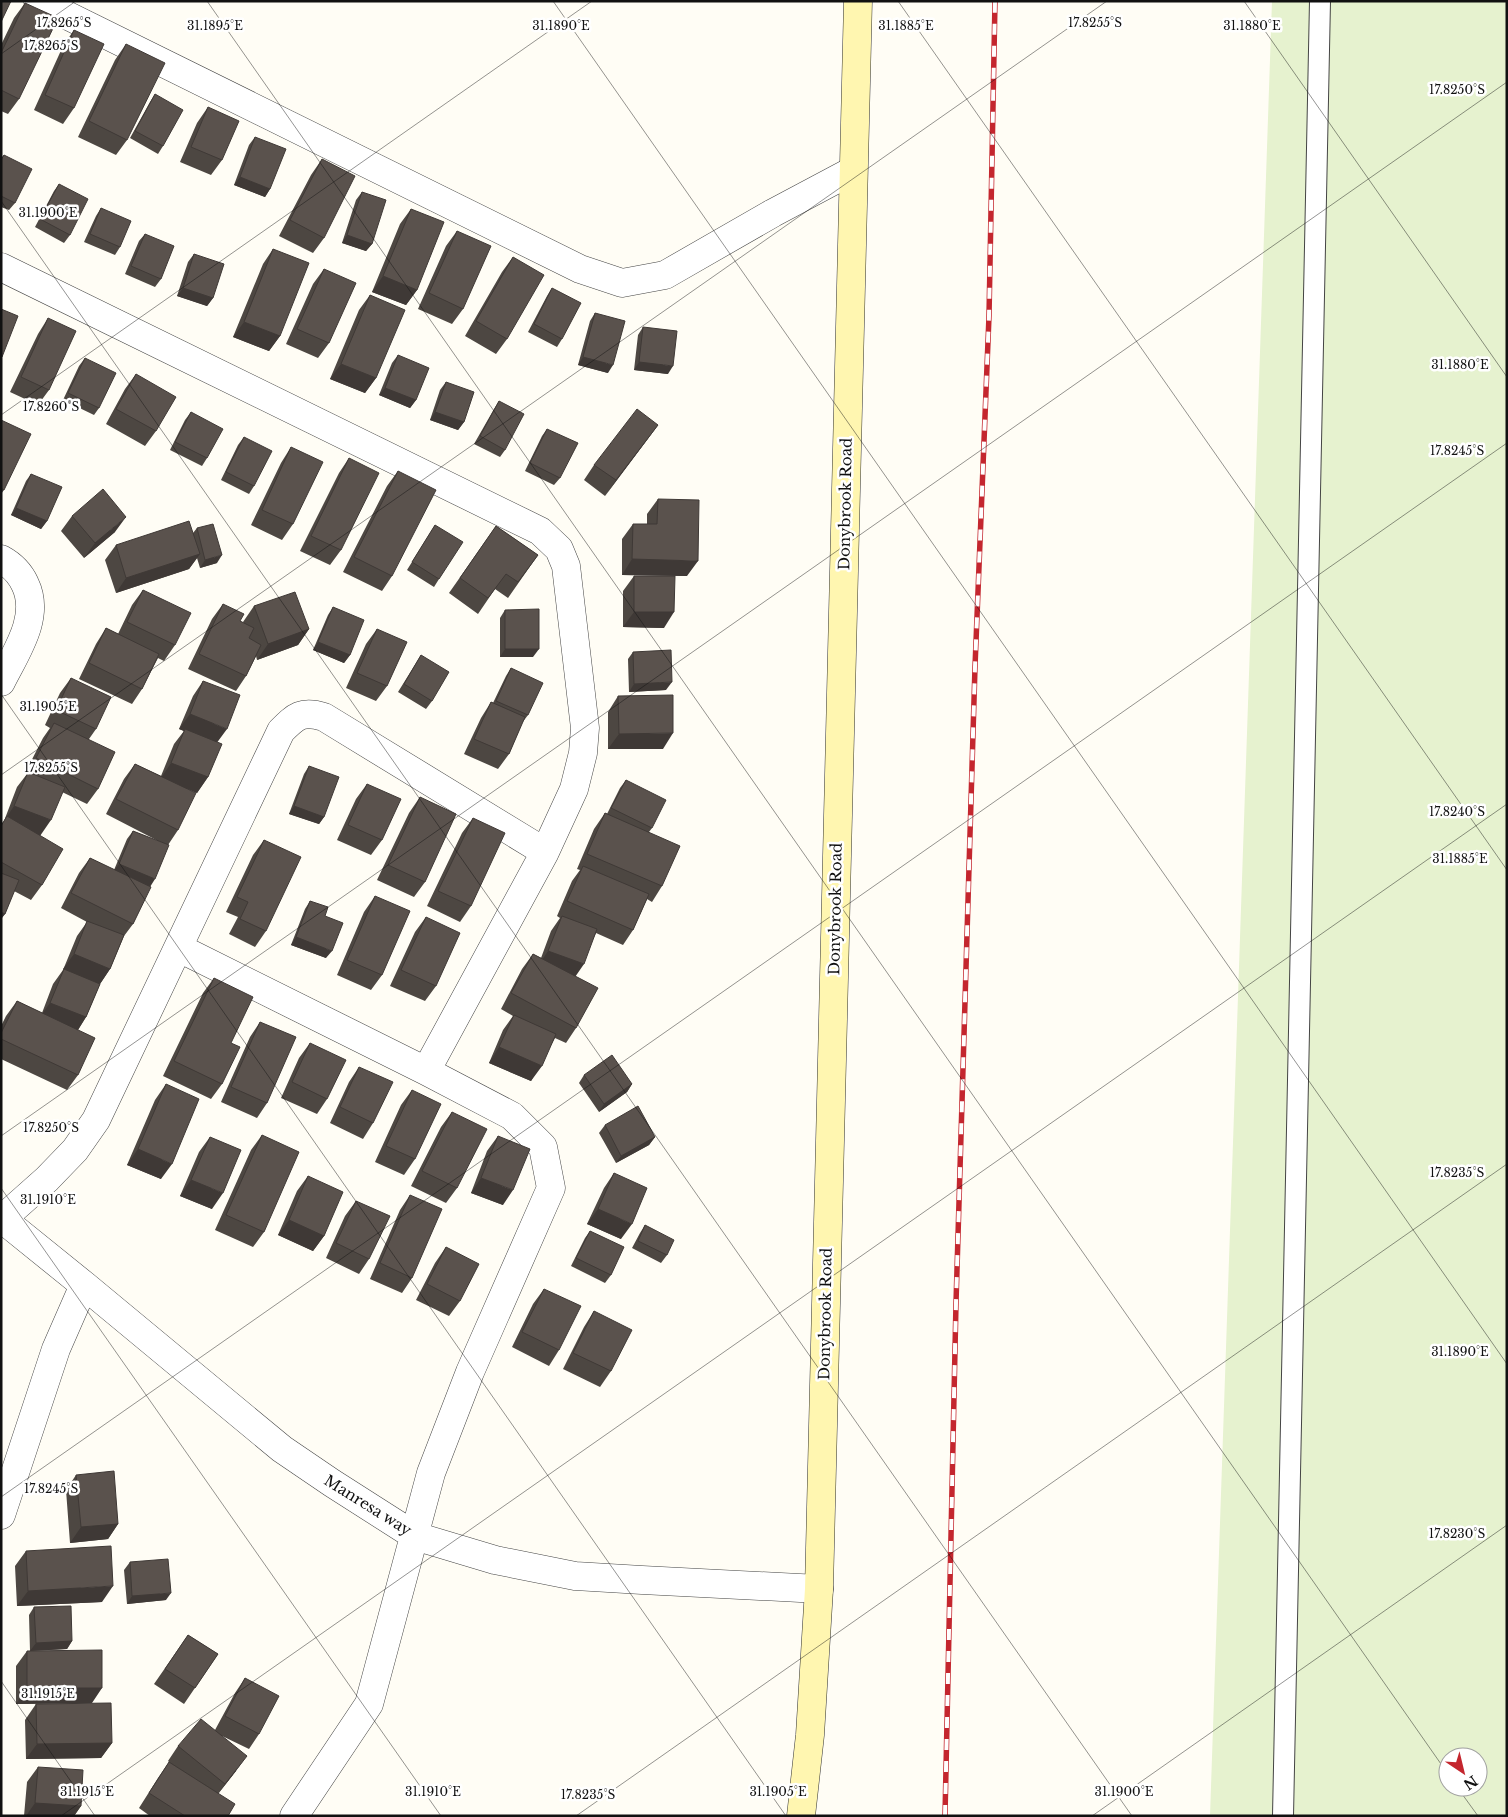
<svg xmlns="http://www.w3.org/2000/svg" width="1508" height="1817" font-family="'Libre Baskerville',serif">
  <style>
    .pitch { fill: #e6f2cf; fill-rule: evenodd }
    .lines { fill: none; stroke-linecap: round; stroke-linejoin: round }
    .lane-casing { stroke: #444; stroke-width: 22 }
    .street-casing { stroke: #444; stroke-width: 29 }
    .secondary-casing { stroke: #333; stroke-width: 29 }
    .lane { stroke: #fff; stroke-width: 20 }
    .street { stroke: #fff; stroke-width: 28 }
    .secondary { stroke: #fff6b0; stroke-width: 28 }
    .rail-casing { stroke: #c4262e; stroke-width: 5.5 }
    .rail { stroke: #fff; stroke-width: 4; stroke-dasharray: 11; stroke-linecap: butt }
    .wall { fill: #4d4742 }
    .shaded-wall { fill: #3f3936 }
    .building { fill: #5a524d; stroke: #3f3936 }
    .ticks { fill: none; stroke: #111; stroke-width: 1; stroke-opacity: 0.45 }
    .labels { text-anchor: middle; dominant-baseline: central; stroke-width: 5; stroke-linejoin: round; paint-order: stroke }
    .street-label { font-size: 15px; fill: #111; stroke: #fff }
    .ticks-label { font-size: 12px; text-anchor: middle; fill: #111; stroke: #fff; stroke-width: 5; stroke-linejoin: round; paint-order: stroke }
  </style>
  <rect width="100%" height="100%" fill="#fffdf5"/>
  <path class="pitch" d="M1272 1H1507V1816H1210ZM1448 1757H1478V1787H1448Z"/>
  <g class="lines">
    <defs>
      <path id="lane" d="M1283 1816 1320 1"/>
      <path id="street" d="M38 1 580 269 622 283 665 275 773 213 852 171
        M1 267 540 531 559 549 566 566 585 728 583 753 574 789 545 852 426 1071
        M1 559C12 565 20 573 25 584 41 617 16 652 1 682
        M179 948 426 1071 512 1116 543 1147 551 1188 470 1372 431 1473 369 1704 294 1816
        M1 1218 84 1285 282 1449 332 1483 415 1536 495 1560 575 1576 642 1580 819 1589
        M2 1219 47 1179 75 1150 96 1120 281 731C296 716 302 710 324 717L545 852
        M1 1515 56 1349 84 1285"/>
      <path id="secondary" d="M801 1816 810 1735 819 1589 858 1"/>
    </defs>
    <use href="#lane" class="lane-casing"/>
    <use href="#street" class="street-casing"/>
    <use href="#secondary" class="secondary-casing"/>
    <use href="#lane" class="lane"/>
    <use href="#street" class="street"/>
    <use href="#secondary" class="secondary"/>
    <defs>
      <path id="rail" d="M945 1816 956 1303 975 667 989 316 995 1"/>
    </defs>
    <use href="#rail" class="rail-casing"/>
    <use href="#rail" class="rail"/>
  </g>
  <path class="wall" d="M25 3 19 99 8 114 1 111V45L14 18Z
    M74 30V108L63 124 34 110 63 46Z
    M126 44 127 140 116 155 78 137 115 60Z
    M155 94 163 146 158 154 130 138 150 102Z
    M208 107 222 160 211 175 180 162 197 123Z
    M255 137 270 189 265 197 234 185 249 145Z
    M4 155 15 203 9 210 1 207V158Z
    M322 159 324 238 313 253 279 236 311 175Z
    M59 184 70 235 64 243 35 227 54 191Z
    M362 192 372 244 366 251 342 243 356 200Z
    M101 208 120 247 115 255 84 242 96 216Z
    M411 209 417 290 406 305 372 292 400 224Z
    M457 231 463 309 452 324 418 309 446 246Z
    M145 234 161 279 155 287 125 274 139 241Z
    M273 249 280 336 269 351 233 337 263 264Z
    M194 254 213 298 207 306 177 296 188 262Z
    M513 257 507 339 496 354 465 336 502 272Z
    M324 269 329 343 318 358 286 344 313 284Z
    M552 288 562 339 557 347 528 332 547 296Z
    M370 295 376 378 365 393 330 379 359 310Z
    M595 313 608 373 578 365 590 321Z
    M48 318 49 390 38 405 10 392 38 334Z
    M643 327 668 374 634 370 638 335Z
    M398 355 416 400 410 408 379 395 392 363Z
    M85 358 99 408 94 415 63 400 79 366Z
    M136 374 156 431 145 446 106 424 125 389Z
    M446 382 464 422 458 430 430 420 440 390Z
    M499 401 505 450 500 457 474 444 494 409Z
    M191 412 207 458 202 466 170 450 185 420Z
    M1 420 4 490 1 494Z
    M658 425 605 496 584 480 594 465Z
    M547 429 560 478 554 485 525 471 542 436Z
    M244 437 254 486 249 494 221 480 238 445Z
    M291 447 293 524 282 540 251 525 281 463Z
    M349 458 341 550 330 565 300 551 339 473Z
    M398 471 392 576 382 591 343 572 387 486Z
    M31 474 47 521 41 529 11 515 26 481Z
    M658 499 687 576 622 575V539L633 524H647V514Z
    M72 516 115 532 84 558 61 531Z
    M435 525 439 579 434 587 407 570Z
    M496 526 538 555 508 598 495 589 478 614 449 593Z
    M197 528 217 563 200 568 197 558 189 569 116 593 105 560 116 545 193 533Z
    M634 576 664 628 623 627V591Z
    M143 590 175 645 164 661 158 658 142 689 132 704 79 679 96 644 106 628 118 634 132 605Z
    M223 604 240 621 244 623 243 622 254 606 309 629 298 645 257 660 256 656 246 676 236 691 188 669 212 619Z
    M333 607 350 655 344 663 313 650 328 615Z
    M505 610 533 657H500V618Z
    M377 629 387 686 376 701 346 688 366 644Z
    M633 652 666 690 629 692 628 659Z
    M421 655 432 701 426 709 398 692Z
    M511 668 528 715 522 723 509 754 498 769 464 754 481 718 491 702 493 703 506 676Z
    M71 678 96 729 89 739 98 789 87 804 62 792 40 835 42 885 31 900 14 891 5 914 1 919V824L4 821 17 787 27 774 25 773 43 738 50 728 45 725 60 693Z
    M203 681 217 742 208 777 197 793 186 788 178 830 168 845 133 924 124 936 110 969 100 984 86 1017 78 1030V1075L67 1090 1 1059V1026L6 1016 17 1001 42 1013 53 984 63 970 77 936 87 922 61 908 79 873 90 858 114 870 127 839 133 831 164 844 106 814 124 779 135 764 161 776 174 744 184 731 179 729 193 696Z
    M618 696 663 749H608V712Z
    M309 766 324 817 319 824 289 814 304 774Z
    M626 780 652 828 649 832 662 886 652 902 647 899 633 930 623 945 596 933 575 976 576 1028 566 1043 555 1038 531 1081 489 1063 503 1030 513 1016 501 1009 522 969 533 954 541 958 551 931 560 918 557 916 572 881 580 870 577 869 594 829 605 813 607 814 620 788Z
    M367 784 382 840 371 855 337 840 356 799Z
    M420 797 425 882 414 897 377 880 409 813Z
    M473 818 471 906 460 922 427 906 462 833Z
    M264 840 266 931 255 947 229 934 238 917 226 912 253 855Z
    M375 896 382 975 371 990 337 975 364 912Z
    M310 901 325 916 326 958 291 945 305 909Z
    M426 917 436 986 425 1001 390 986 415 932Z
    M214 978 231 1043 222 1084 211 1099 163 1076 203 993Z
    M260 1022 267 1103 257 1118 221 1102 250 1037Z
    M310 1043 327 1099 317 1114 281 1098 299 1058Z
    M359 1067 373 1123 363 1139 330 1123 349 1082Z
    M584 1075 632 1084 627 1092 599 1112 579 1083Z
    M166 1084 161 1179 127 1165 155 1100Z
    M412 1090 415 1159 404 1175 375 1162 401 1105Z
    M452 1112 457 1188 446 1203 411 1186 441 1127Z
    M605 1125 655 1137 649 1145 616 1163 599 1133Z
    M262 1135 264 1232 253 1247 215 1230 251 1150Z
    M498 1136 503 1205 471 1193 487 1151Z
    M210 1137 212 1209 180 1196 199 1152Z
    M614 1173 621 1239 587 1224 604 1188Z
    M308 1176 324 1236 313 1251 278 1235 297 1191Z
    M410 1195 412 1278 402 1293 370 1279 400 1210Z
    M356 1201 369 1259 359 1274 326 1258 345 1216Z
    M645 1225 667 1255 661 1263 632 1248 640 1233Z
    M590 1231 611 1275 605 1283 571 1266 585 1238Z
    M446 1247 460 1301 449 1316 416 1300 435 1263Z
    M544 1289 559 1350 549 1366 512 1347 533 1304Z
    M594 1311 611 1371 600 1387 563 1369 584 1327Z
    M76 1475 118 1524 108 1539 70 1543 66 1490Z
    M26 1551 102 1602 17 1606 15 1566Z
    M130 1562 166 1600 127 1604 124 1570Z
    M34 1607 72 1641 67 1649 30 1651 29 1615Z
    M188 1635 218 1654 184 1704 154 1684Z
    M27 1651 92 1703 16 1704V1666Z
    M245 1678 259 1734 249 1749 220 1735 236 1771 218 1794 228 1816H150L139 1808 158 1778 169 1762 171 1764 168 1761 178 1746 215 1730 235 1693Z
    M36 1704 112 1743 101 1758 26 1759 25 1720Z
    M38 1767 81 1806 74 1816H24L27 1782Z"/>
  <path class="shaded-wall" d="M240 177 270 189 265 197 234 185Z
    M347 235 372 244 366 251 342 243Z
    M383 276 417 290 406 305 372 292Z
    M183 288 213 298 207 306 177 296Z
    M244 322 280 336 269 351 233 337Z
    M583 357 613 365 608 373 578 365Z
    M639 362 673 366 668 374 634 370Z
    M341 364 376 378 365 393 330 379Z
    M385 388 416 400 410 408 379 395Z
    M435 412 464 422 458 430 430 420Z
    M658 425 647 440 605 496 616 480Z
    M16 508 47 521 41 529 11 515Z
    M126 517 115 532 84 558 95 543Z
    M200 554 189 569 116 593 126 578Z
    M222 555 217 563 200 568 205 560Z
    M632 559 698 561 687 576 622 575Z
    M634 612H674L664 628 623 627Z
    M309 629 298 645 257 660 268 644Z
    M318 642 350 655 344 663 313 650Z
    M505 649H539L533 657H500Z
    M672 682 666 690 629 692 634 684Z
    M190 714 227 729 216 744 185 729 184 731 179 729Z
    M673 733 663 749H608L619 734Z
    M171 763 208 777 197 793 161 778Z
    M14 806 51 820 40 836 6 818Z
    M294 806 324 817 319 824 289 814Z
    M119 864 155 879 150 887 113 872Z
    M1 912 5 914 1 919Z
    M296 937 332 951 326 958 291 945Z
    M548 951 584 964 573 980 538 966Z
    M74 954 110 969 100 984 63 969Z
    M50 1003 86 1017 76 1033 39 1018Z
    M499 1047 542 1066 531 1081 489 1063Z
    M632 1084 627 1092 599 1112 604 1104Z
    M655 1137 649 1145 616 1163 621 1156Z
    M138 1149 172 1164 161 1179 127 1165Z
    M481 1178 513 1190 503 1205 471 1193Z
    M191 1180 223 1193 212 1209 180 1196Z
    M598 1209 632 1224 621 1239 587 1224Z
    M289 1220 324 1236 313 1251 278 1235Z
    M118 1524 108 1539 70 1543 81 1527Z
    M113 1586 102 1602 17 1606 28 1591Z
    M171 1593 166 1600 127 1604 132 1596Z
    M72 1641 67 1649 30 1651 36 1643Z
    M27 1688H102L92 1703 16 1704Z
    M112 1743 101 1758 26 1759 37 1744Z
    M247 1756 236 1771 214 1799 225 1784Z
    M35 1803 81 1806 74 1816H26Z"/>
  <path class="building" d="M1 1H11L1 22Z
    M25 3 58 18 19 99 1 90V53Z
    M74 30 104 44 74 108 45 95Z
    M126 44 165 63 127 140 89 121Z
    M155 94 183 110 163 146 135 131Z
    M208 107 239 121 222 160 191 147Z
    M255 137 286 149 270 189 240 177Z
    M4 155 32 169 15 203 1 196V160Z
    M322 159 355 176 324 238 290 220Z
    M59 184 88 199 70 235 40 219Z
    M362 192 386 200 372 244 347 235Z
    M101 208 131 221 120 247 90 234Z
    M411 209 444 222 417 290 383 276Z
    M457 231 491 246 463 309 429 293Z
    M145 234 174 246 161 279 131 266Z
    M273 249 309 263 280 336 244 322Z
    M194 254 224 264 213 298 183 288Z
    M513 257 544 275 507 339 476 321Z
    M324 269 356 283 329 343 297 329Z
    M552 288 581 303 562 339 534 324Z
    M370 295 405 310 376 378 341 364Z
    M1 309 18 316 2 357 1 356Z
    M595 313 625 321 613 365 583 357Z
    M48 318 76 331 49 390 21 377Z
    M643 327 677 331 673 366 639 362Z
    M398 355 429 368 416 400 385 388Z
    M85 358 116 373 99 408 68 393Z
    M136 374 176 397 156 431 116 409Z
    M446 382 474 392 464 422 435 412Z
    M499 401 524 414 505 450 480 436Z
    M637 409 658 425 616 480 594 465Z
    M191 412 223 429 207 458 175 442Z
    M1 420 31 434 4 490 1 488Z
    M547 429 578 443 560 478 530 463Z
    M244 437 272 451 254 486 226 472Z
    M291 447 323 462 293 524 262 510Z
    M349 458 379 473 341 550 311 536Z
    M398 471 436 490 392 576 354 557Z
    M31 474 62 487 47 521 16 508Z
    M103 489 126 517 95 543 72 516Z
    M658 499 699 500 698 561 632 559 633 524H657Z
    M189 521 200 554 126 578 116 545Z
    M213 524 222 555 205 560 197 528Z
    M435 525 463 542 439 579 412 562Z
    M496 526 538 555 518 582 506 574 488 598 460 578Z
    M634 576H675L674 612H634Z
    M143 590 191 613 175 645 127 622Z
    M295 592 309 629 268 644 254 606Z
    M223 604 244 614 240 621 254 628 249 638 261 645 246 676 199 654Z
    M333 607 364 620 350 655 318 642Z
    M539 609V649H505V610Z
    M106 628 159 654 142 689 89 663Z
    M377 629 407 642 387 686 357 673Z
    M671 650 672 682 634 684 633 652Z
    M421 655 449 672 432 701 404 684Z
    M511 668 543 683 528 715 496 701Z
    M71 678 111 697 96 729 56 710Z
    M203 681 240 695 227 729 190 714Z
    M673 695V733L619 734 618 696Z
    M491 702 525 717 509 754 474 739Z
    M54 723 115 752 98 789 36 758Z
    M185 729 222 744 208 777 171 763Z
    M135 764 196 793 178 830 116 799Z
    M309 766 339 777 324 817 294 806Z
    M28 772 65 787 51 820 14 806Z
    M626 780 666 800 652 828 611 808Z
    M367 784 401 799 382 840 348 825Z
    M420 797 456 814 425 882 388 865Z
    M605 813 680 846 662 886 587 854Z
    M7 816 63 849 42 885 1 862V826Z
    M473 818 505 833 471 906 438 891Z
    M133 831 169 845 155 879 119 864Z
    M264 840 301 857 266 931 240 919 248 902 237 897Z
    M90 858 151 887 133 924 71 893Z
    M583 866 649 894 633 930 567 901Z
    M1 873 19 880 5 914 1 912Z
    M375 896 410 911 382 975 347 960Z
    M310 901 328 907 325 916 343 923 332 951 296 937Z
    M562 916 597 929 584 964 548 951Z
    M426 917 460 933 436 986 401 970Z
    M87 921 124 935 110 969 74 954Z
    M533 954 598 988 576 1028 511 993Z
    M64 969 100 984 86 1017 50 1003Z
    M214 978 253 997 231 1043 240 1047 222 1084 174 1061Z
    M17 1001 95 1038 78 1075 1 1039V1033Z
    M514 1015 556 1034 542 1066 499 1047Z
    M260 1022 296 1037 267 1103 231 1087Z
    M310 1043 346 1060 327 1099 292 1082Z
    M612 1055 632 1084 604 1104 584 1075Z
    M359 1067 393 1082 373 1123 340 1107Z
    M166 1084 199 1099 172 1164 138 1149Z
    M412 1090 441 1104 415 1159 386 1146Z
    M638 1106 655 1137 621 1156 605 1125Z
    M452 1112 487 1129 457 1188 422 1171Z
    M262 1135 299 1152 264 1232 226 1215Z
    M498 1136 530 1149 513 1190 481 1178Z
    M210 1137 241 1150 223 1193 191 1180Z
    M614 1173 647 1188 632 1224 598 1209Z
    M308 1176 343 1192 324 1236 289 1220Z
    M410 1195 442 1209 412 1278 380 1263Z
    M356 1201 390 1216 369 1259 336 1243Z
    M645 1225 674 1240 667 1255 638 1241Z
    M590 1231 624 1247 611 1275 576 1258Z
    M446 1247 479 1264 460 1301 427 1284Z
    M544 1289 581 1306 559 1350 522 1332Z
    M594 1311 632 1330 611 1371 573 1353Z
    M114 1471 118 1524 81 1527 76 1475Z
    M111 1546 113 1586 28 1591 26 1551Z
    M168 1559 171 1593 132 1596 130 1562Z
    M71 1606 72 1641 36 1643 34 1607Z
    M188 1635 218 1654 195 1688 165 1669Z
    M102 1650V1688H27V1651Z
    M245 1678 279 1696 259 1734 225 1716Z
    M111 1703 112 1743 37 1744 36 1704Z
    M201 1719 247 1756 225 1784 178 1746Z
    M169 1762 235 1804 228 1816H185L149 1793Z
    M38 1767 83 1770 81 1806 35 1803Z"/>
  <path class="ticks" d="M207 1 1448 1774M553 1 1507 1364M898 1 1507 870M1244 1 1507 377M1 54 76 1M1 201 1132 1816M1 415 592 1M1 694 786 1816M1 775 1107 1M1 1136 1507 82M1 1188 441 1816M1 1497 1507 443M1 1681 95 1816M1457 1787 1478 1816M61 1816 1507 804M576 1816 1507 1164M1092 1816 1507 1525"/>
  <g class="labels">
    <g class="street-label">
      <text transform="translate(845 504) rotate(-89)">Donybrook Road</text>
      <text transform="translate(835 909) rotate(-89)">Donybrook Road</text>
      <text transform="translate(825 1314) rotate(-89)">Donybrook Road</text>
      <text transform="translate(368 1505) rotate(32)">Manresa way</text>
    </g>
  </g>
  <g class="ticks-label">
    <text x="1095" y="27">17.8255°S</text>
    <text x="64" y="27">17.8265°S</text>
    <text x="215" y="30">31.1895°E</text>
    <text x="561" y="30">31.1890°E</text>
    <text x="906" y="30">31.1885°E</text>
    <text x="1252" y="30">31.1880°E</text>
    <text x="51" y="50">17.8265°S</text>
    <text x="1457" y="94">17.8250°S</text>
    <text x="48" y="217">31.1900°E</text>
    <text x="1460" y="369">31.1880°E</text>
    <text x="51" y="411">17.8260°S</text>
    <text x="1457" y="455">17.8245°S</text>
    <text x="48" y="711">31.1905°E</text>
    <text x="51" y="772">17.8255°S</text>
    <text x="1457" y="816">17.8240°S</text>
    <text x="1460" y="863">31.1885°E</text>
    <text x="51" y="1132">17.8250°S</text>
    <text x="1457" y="1177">17.8235°S</text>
    <text x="48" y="1204">31.1910°E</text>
    <text x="1460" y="1356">31.1890°E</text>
    <text x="51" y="1493">17.8245°S</text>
    <text x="1457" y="1538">17.8230°S</text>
    <text x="48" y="1698">31.1915°E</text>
    <text x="87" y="1796">31.1915°E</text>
    <text x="433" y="1796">31.1910°E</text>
    <text x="778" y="1796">31.1905°E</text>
    <text x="1124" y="1796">31.1900°E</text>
    <text x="588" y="1799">17.8235°S</text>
  </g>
  <rect width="1508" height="1817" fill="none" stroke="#111111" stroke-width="5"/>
  <g transform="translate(1463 1772) rotate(145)"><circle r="24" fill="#ffffff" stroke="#a0a0a0"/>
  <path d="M0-4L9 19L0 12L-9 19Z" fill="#c4262e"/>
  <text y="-8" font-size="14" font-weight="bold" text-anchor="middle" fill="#111111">N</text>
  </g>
</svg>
